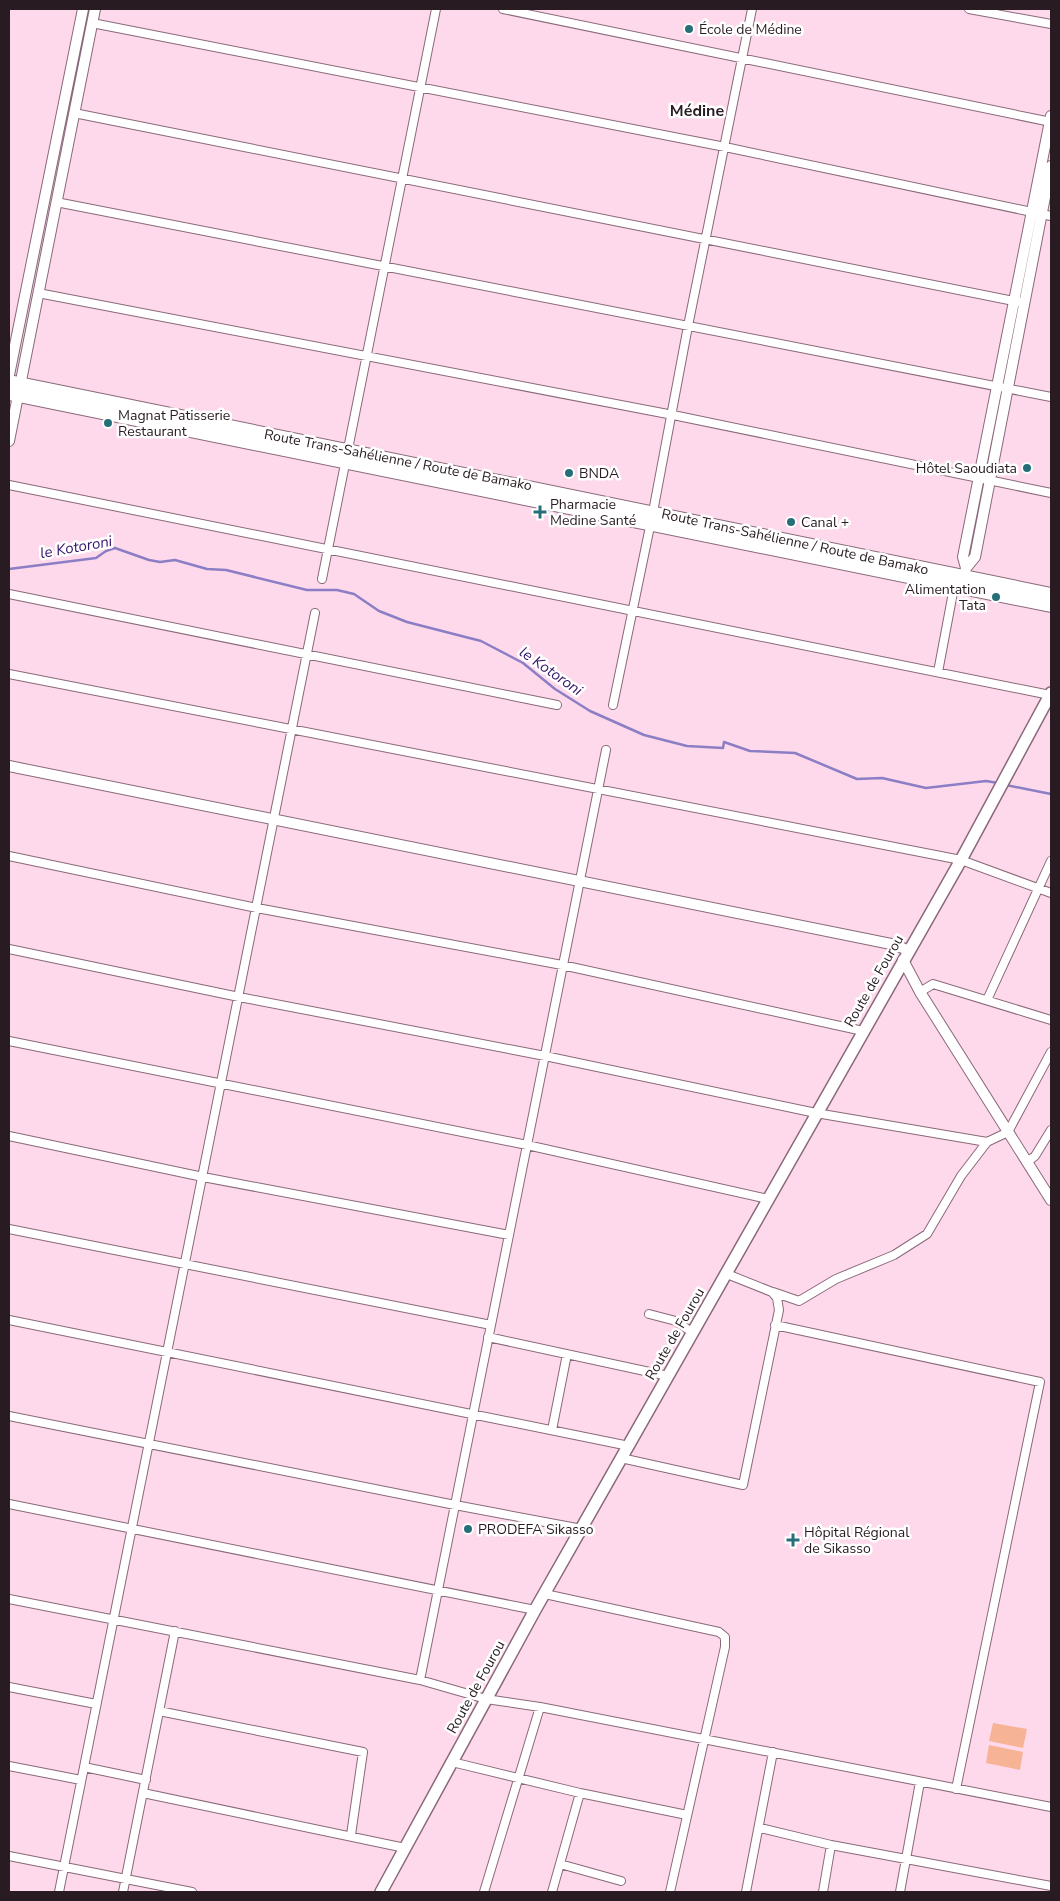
<svg xmlns="http://www.w3.org/2000/svg" width="1060" height="1901" font-family="'Nunito Sans',sans-serif">
  <style>
    .green { fill: #f6b395 }
    .lines { fill: none; stroke-linecap: round; stroke-linejoin: round }
    .stream { stroke: #8b7ec5; stroke-width: 2.5 }
    .minor-casing { stroke: #896979; stroke-width: 10 }
    .tertiary-casing { stroke: #896979; stroke-width: 12 }
    .secondary-casing { stroke: #896979; stroke-width: 14 }
    .trunk-casing { stroke: #896979; stroke-width: 16 }
    .minor { stroke: #fff; stroke-width: 8 }
    .tertiary { stroke: #fff; stroke-width: 10 }
    .secondary { stroke: #fff; stroke-width: 11 }
    .trunk { stroke: #fff; stroke-width: 14 }
    .poi-dot { fill: #266f78; stroke: #fff; stroke-width: 2 }
    .labels { text-anchor: middle; dominant-baseline: central; stroke-width: 5; stroke-linejoin: round; paint-order: stroke }
    .poi-label { font-size: 14px; fill: #281b22; stroke: #fff; text-anchor: start }
    .street-label { font-size: 14px; fill: #281b22; stroke: #fff }
    .water-label { font-size: 15px; font-style: italic; fill: #32176b; stroke: #fff }
    .quarter-label { font-size: 16px; font-weight: bold; fill: #281b22; stroke: #fff }
  </style>
  <rect width="100%" height="100%" fill="#fed9eb"/>
  <path class="green" d="M993 1723 1027 1729 1023 1748 989 1741Z
    M989 1745 1023 1752 1020 1770 986 1763Z"/>
  <g class="lines">
    <path class="stream" d="M9 569 96 558 106 551 115 548 149 560 160 562 175 560 207 569 226 570 307 590H337L354 594 379 611 407 622 481 641 523 663 555 689 590 711 644 735 687 746 723 748 724 742 750 751 795 753 857 779 882 778 926 788 986 781 998 783
      M1006 785 1051 794"/>
    <defs>
      <path id="minor" d="M503 9 1051 122
        M969 9 1051 24
        M92 23 725 147 1051 216
        M74 113 1024 303
        M56 202 1051 397
        M38 293 673 415 1051 493
        M9 485 1050 695
        M322 579 436 9
        M9 594 557 705
        M938 672 955 582
        M9 674 961 860 1051 893
        M613 705 653 512 688 326 752 9
        M9 856 257 908 562 965 863 1031
        M9 949 239 997 545 1056 816 1113 987 1142 1008 1132 1051 1052
        M920 992 933 984 1051 1020
        M987 1000 1051 861
        M9 1041 527 1145 768 1199
        M9 1136 203 1177 509 1235
        M1027 1162 1035 1156 1051 1130
        M9 1229 491 1325
        M773 1292 799 1301 836 1279 894 1255 927 1234 961 1176 987 1142
        M649 1314 676 1321 693 1333
        M9 1320 629 1446
        M775 1325 1040 1382 956 1789
        M488 1337 668 1376
        M9 1416 455 1505 582 1529
        M552 1430 567 1354
        M621 1458 743 1485 779 1310 777 1298 772 1292 727 1274
        M9 1504 535 1610
        M545 1594 719 1632 725 1637V1647L670 1892
        M9 1599 420 1680 486 1699 540 1707 1051 1807
        M420 1680 606 750
        M9 1687 96 1704
        M159 1711 363 1752 351 1835
        M452 1762 580 1793 687 1815
        M9 1766 81 1780
        M84 1767 146 1780
        M143 1793 405 1848
        M760 1828 831 1845 1051 1886
        M9 1856 192 1892
        M560 1864 621 1881
        M59 1892 315 613
        M123 1892 175 1631
        M484 1892 540 1707
        M552 1892 580 1793
        M746 1892 773 1752
        M823 1892 831 1845
        M900 1892 920 1782"/>
      <path id="tertiary" d="M9 375 83 9
        M9 441 95 9
        M966 568 975 557 1051 166
        M963 583 966 568 963 557 1051 116
        M9 766 896 945 909 951
        M903 960 920 992 1051 1200"/>
      <path id="secondary" d="M381 1892 535 1610 961 860 1051 693"/>
      <path id="trunk" d="M9 382 1051 595
        M9 393 1051 605"/>
    </defs>
    <use href="#minor" class="minor-casing"/>
    <use href="#tertiary" class="tertiary-casing"/>
    <use href="#secondary" class="secondary-casing"/>
    <use href="#trunk" class="trunk-casing"/>
    <use href="#minor" class="minor"/>
    <use href="#tertiary" class="tertiary"/>
    <use href="#secondary" class="secondary"/>
    <use href="#trunk" class="trunk"/>
  </g>
  <g class="poi-dot">
    <circle cx="689" cy="29" r="5"/>
    <circle cx="108" cy="423" r="5"/>
    <circle cx="1027" cy="468" r="5"/>
    <circle cx="569" cy="473" r="5"/>
    <path d="M537.5 504.5h5v5h5v5h-5v5h-5v-5h-5v-5h5z"/>
    <circle cx="791" cy="522" r="5"/>
    <circle cx="996" cy="597" r="5"/>
    <circle cx="468" cy="1529" r="5"/>
    <path d="M790.5 1532.5h5v5h5v5h-5v5h-5v-5h-5v-5h5z"/>
  </g>
  <g class="labels">
    <g class="poi-label">
      <text x="699" y="29">École de Médine</text>
      <text x="118" y="415">Magnat Patisserie<tspan x="118" dy="16">Restaurant</tspan></text>
      <text x="1017" y="468" text-anchor="end">Hôtel Saoudiata</text>
      <text x="579" y="473">BNDA</text>
      <text x="550" y="504">Pharmacie<tspan x="550" dy="16">Medine Santé</tspan></text>
      <text x="801" y="522">Canal +</text>
      <text x="986" y="589" text-anchor="end">Alimentation<tspan x="986" dy="16">Tata</tspan></text>
      <text x="478" y="1529">PRODEFA Sikasso</text>
      <text x="804" y="1532">Hôpital Régional<tspan x="804" dy="16">de Sikasso</tspan></text>
    </g>
    <g class="street-label">
      <text transform="translate(398 460) rotate(11)">Route Trans-Sahélienne / Route de Bamako</text>
      <text transform="translate(795 542) rotate(12)">Route Trans-Sahélienne / Route de Bamako</text>
      <text transform="translate(874 981) rotate(-60)">Route de Fourou</text>
      <text transform="translate(675 1334) rotate(-60)">Route de Fourou</text>
      <text transform="translate(476 1687) rotate(-61)">Route de Fourou</text>
    </g>
    <g class="water-label">
      <text transform="translate(76 547) rotate(-10)">le Kotoroni</text>
      <text transform="translate(551 671) rotate(35)">le Kotoroni</text>
    </g>
    <g class="quarter-label">
      <text x="697" y="111">Médine</text>
    </g>
  </g>
  <rect width="1060" height="1901" fill="none" stroke="#281b22" stroke-width="20"/>
</svg>
